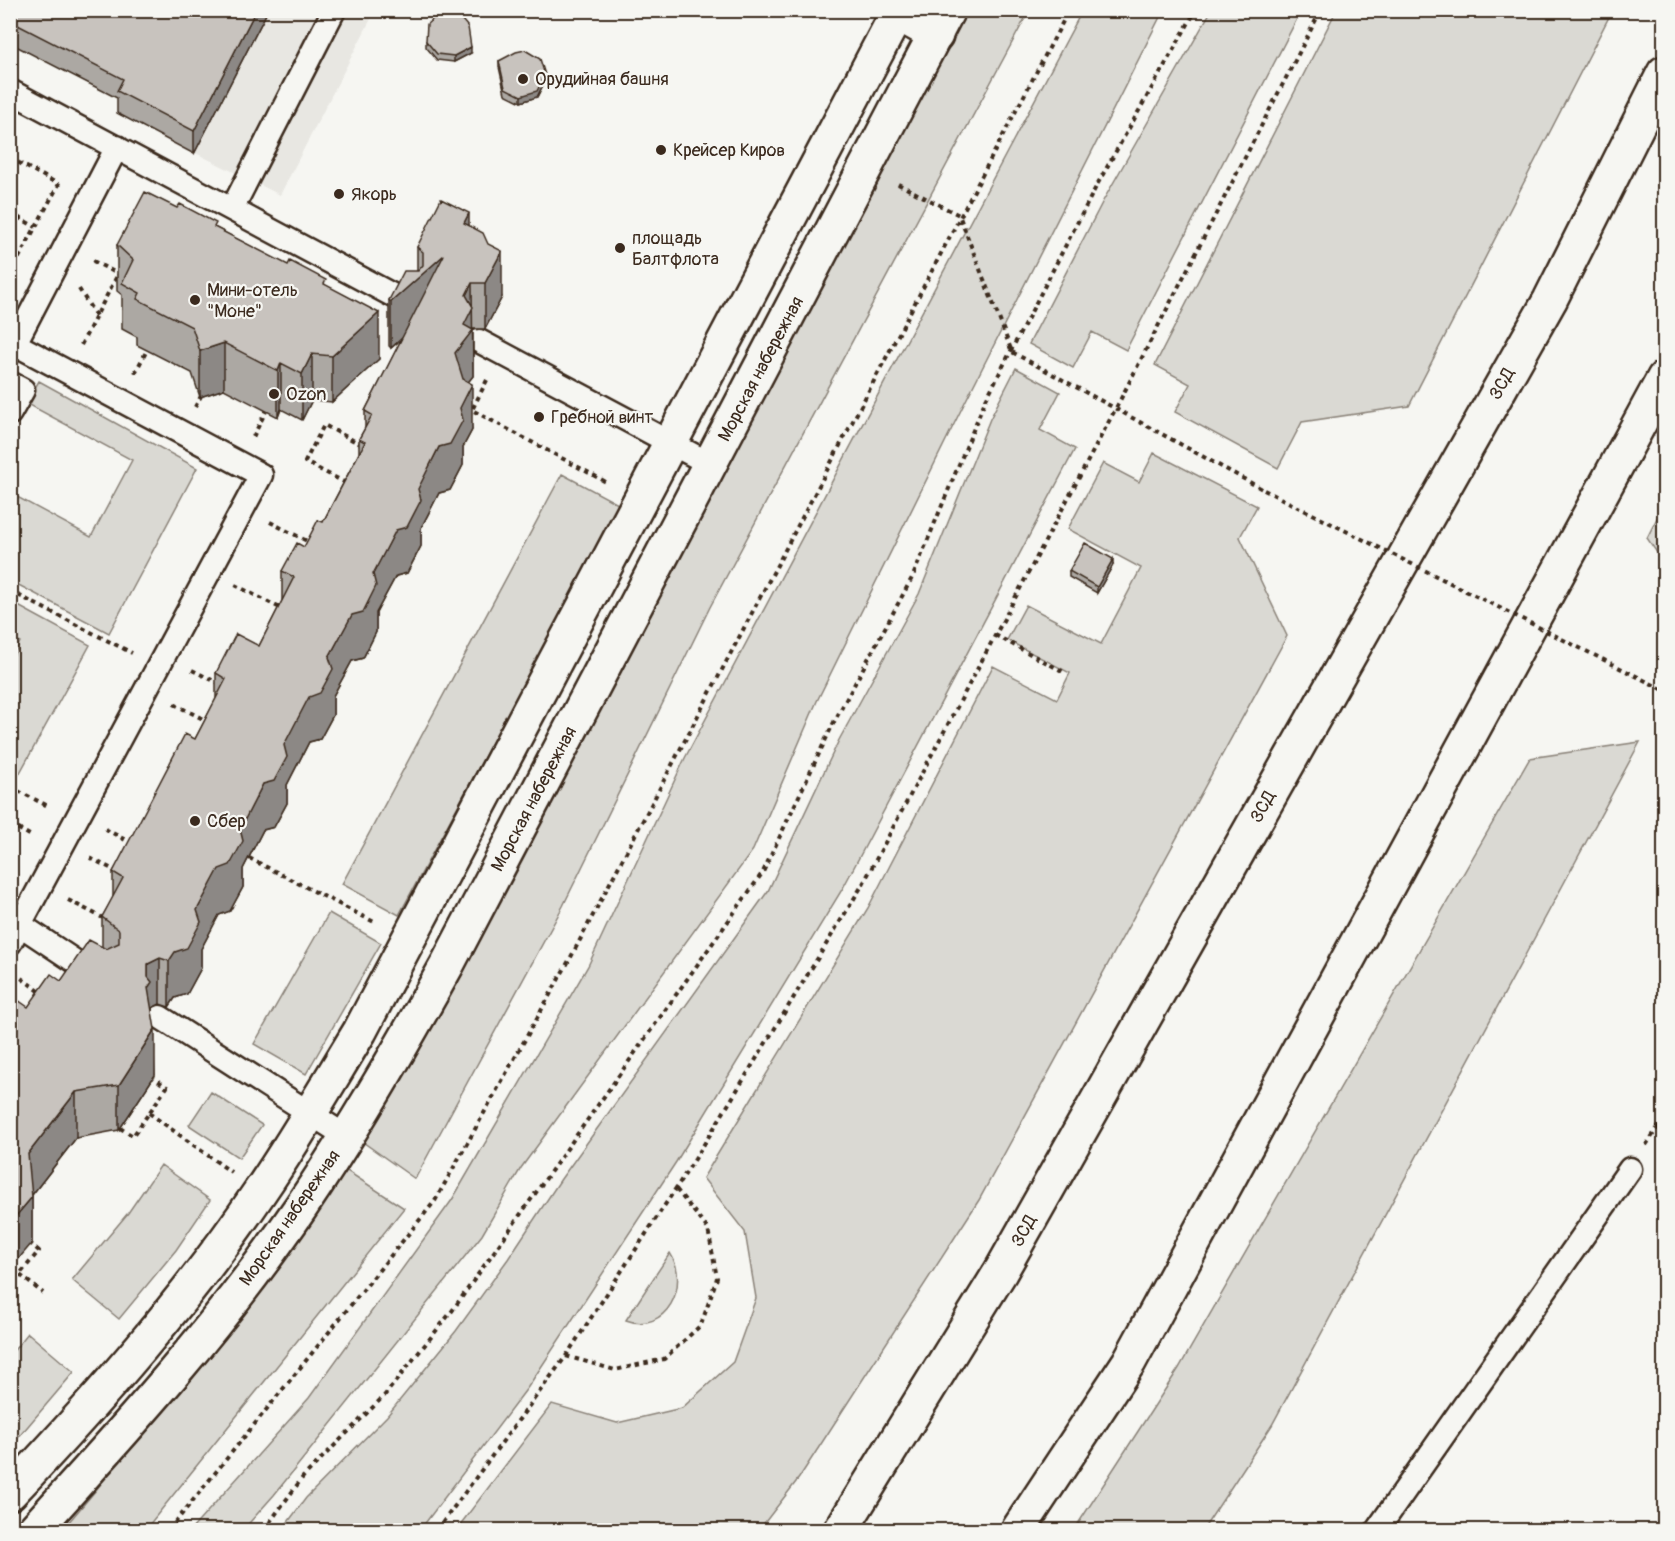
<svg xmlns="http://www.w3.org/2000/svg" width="1675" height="1541" font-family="Pangolin,sans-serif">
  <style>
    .built { fill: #e8e7e2 }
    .green { fill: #dad9d3; stroke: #8a8278; stroke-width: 1.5 }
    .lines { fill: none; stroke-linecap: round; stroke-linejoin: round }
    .service-casing { stroke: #3b2a1e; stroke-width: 27 }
    .minor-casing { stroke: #3b2a1e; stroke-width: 38 }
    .tertiary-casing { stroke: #3b2a1e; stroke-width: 38 }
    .motorway-casing { stroke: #3b2a1e; stroke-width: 38 }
    .path { stroke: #3b2a1e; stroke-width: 4; stroke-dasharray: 4.5 4.5; stroke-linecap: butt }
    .service { stroke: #f6f6f2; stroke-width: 22 }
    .minor { stroke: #f6f6f2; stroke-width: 33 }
    .tertiary { stroke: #f6f6f2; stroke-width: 33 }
    .motorway { stroke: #f6f6f2; stroke-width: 33 }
    .path-bridge { stroke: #3b2a1e; stroke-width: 4; stroke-dasharray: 4.5 4.5; stroke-linecap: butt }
    .wall { fill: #aca8a3; stroke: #3b2a1e; stroke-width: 1.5 }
    .shaded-wall { fill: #8c8885; stroke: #3b2a1e; stroke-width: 1.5 }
    .building { fill: #c8c3be; stroke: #3b2a1e; stroke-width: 1.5 }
    .poi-dot { fill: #3b2a1e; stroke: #f6f6f2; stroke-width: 2 }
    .labels { text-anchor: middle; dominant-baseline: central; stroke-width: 4.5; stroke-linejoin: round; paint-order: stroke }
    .poi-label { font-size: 18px; fill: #3b2a1e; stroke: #f6f6f2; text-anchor: start }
    .street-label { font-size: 18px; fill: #3b2a1e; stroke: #f6f6f2 }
  </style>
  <rect width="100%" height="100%" fill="#f6f6f2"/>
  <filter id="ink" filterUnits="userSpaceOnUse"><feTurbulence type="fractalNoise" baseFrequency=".0167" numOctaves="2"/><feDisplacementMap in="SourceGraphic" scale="12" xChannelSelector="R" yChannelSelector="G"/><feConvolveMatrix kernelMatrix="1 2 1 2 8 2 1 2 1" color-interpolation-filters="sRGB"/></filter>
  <g filter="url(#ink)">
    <path class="built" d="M10 11H375L280 195 117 114 123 101 11 43Z"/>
    <path class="green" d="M958 11H1029L710 607 563 906 415 1179 360 1140 512 879 654 592Z
      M1082 11H1163L962 408 817 701 753 850 521 1168 482 1235 274 1495 243 1530H191L309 1398 452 1200 588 966 685 758Z
      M1211 11H1301L1126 350 1092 332 1073 368 1029 344 1103 201Z
      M1336 11H1612L1409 406 1302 422 1278 468 1175 412 1190 384 1155 365Z
      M1016 368 1060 392 1040 430 1075 449 843 888 676 1162 528 1387 420 1530H282L306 1498 387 1416 456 1331 508 1259 561 1179 768 891 839 740 919 594 990 419Z
      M39 381 197 468 109 633 11 581 10 493 91 537 132 460 26 403Z
      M1154 453 1257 506 1240 537 1287 636 979 1200 799 1478 759 1530H456L552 1404 617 1423 682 1408 733 1362 756 1298 745 1232 703 1178 868 908 993 666 1057 699 1070 673 1007 640 1026 605 1101 644 1141 568 1068 529 1103 463 1139 482Z
      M562 474 620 505 399 915 342 884Z
      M1664 504V563L1647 538Z
      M11 602 90 645 17 778 11 774V660L20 642 11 636Z
      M1640 742 1272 1425 1203 1530H1074L1179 1368 1530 758Z
      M329 913 381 943 306 1074 254 1044Z
      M211 1092 262 1125 239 1158 189 1125Z
      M161 1165 210 1200 176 1250 119 1319 72 1280 128 1213Z
      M344 1169 404 1208 145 1530H62L96 1490Z
      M670 1253C691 1285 666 1335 626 1320Z
      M28 1333 74 1372 11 1446V1354Z"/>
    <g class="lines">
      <defs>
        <path id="service" d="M10 91 411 305
          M232 209 334 10
          M479 341 710 464
          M10 353 117 147
          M10 383 23 390 10 413
          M22 926 100 978
          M10 943 261 475 15 344
          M160 1017 347 1137
          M1377 1530 1630 1169"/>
        <path id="minor" d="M891 10 936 35"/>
        <path id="tertiary" d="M10 1493C98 1400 189 1297 261 1190 296 1139 327 1085 360 1031L899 10
          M34 1530C128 1427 222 1323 301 1207 354 1129 401 1048 447 965L948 10"/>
        <path id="motorway" d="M841 1530 1001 1271 1550 300 1664 73
          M1018 1530 1129 1362 1664 378"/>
      </defs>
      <use href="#service" class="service-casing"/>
      <use href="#minor" class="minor-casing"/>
      <use href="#tertiary" class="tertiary-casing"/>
      <use href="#motorway" class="motorway-casing"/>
      <path class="path" d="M10 158 60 185
        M898 184 959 215 1012 352 1264 490
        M10 203 16 216
        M10 213 36 227
        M93 261 118 274
        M10 274 59 184
        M79 289 96 316
        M81 345 118 274
        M135 373 147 350
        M487 380 472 410 608 483
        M195 407 202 394
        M253 437 266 411
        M346 483 305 462 324 425 364 446
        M270 522 309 542
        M235 585 282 609
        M10 591 132 653
        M995 635 1064 672
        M192 670 220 684
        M174 704 207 721
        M10 787 50 807
        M10 824 33 837
        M105 829 133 844
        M90 858 116 871
        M249 858 376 923
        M68 900 107 920
        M14 973 42 993
        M149 1113 231 1172
        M120 1128 133 1136 167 1087 154 1078
        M1646 1145 1664 1119
        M20 1275 43 1293
        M10 1286 39 1251 31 1244
        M566 1356 615 1370 664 1359 701 1325 717 1278 708 1229 676 1189
        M169 1530 435 1201 571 957 1069 10
        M264 1530 303 1477 384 1396 452 1311 763 872 834 722 913 576 985 401 1098 183 1196 10
        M437 1530 566 1356 695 1159 863 884 1116 408 1321 10"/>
      <use href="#service" class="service"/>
      <use href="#minor" class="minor"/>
      <use href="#tertiary" class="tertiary"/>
      <use href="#motorway" class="motorway"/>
      <path class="path-bridge" d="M1264 490 1664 690"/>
    </g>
    <path class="wall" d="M10 10 157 12 158 10H268L194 154 117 113V98L10 43Z
      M426 41 471 53 454 62 437 60 426 47Z
      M499 61 545 81 537 97 521 102 505 94 499 67Z
      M469 225 502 297 485 329H473V376L468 382 472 430 463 447V465L450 490 439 493 421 528V546L407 573 396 576 376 613V632L363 658 352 661 333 696V715L320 739 309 742 287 785V803L274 827 263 830 243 869V887L230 911 219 915 201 949V968L187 994 175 998 169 1007 160 1004 152 1008 155 1075 119 1130 76 1138 32 1195V1243L28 1007 102 948V917L113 898V872L195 739 216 699V673L259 646 282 601V571L304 547 323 522 359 453V439L365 428V411L402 339 391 348 389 346V300L417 271V247Z
      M216 228 326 286 379 359 332 402 312 400 302 420 281 409 278 417 224 389 200 397 192 373 137 345V337L122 329V295L117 291V245Z
      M1113 565 1097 593 1069 577V571Z"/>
    <path class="shaded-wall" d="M256 10H268L194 154V131Z
      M471 47V53L454 62V56Z
      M545 75V81L537 97 521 102V96Z
      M469 213V259L464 223Z
      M502 251V297L485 329V283Z
      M444 255V300L391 348V302Z
      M472 283 473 376 455 399V353L464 325 466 295Z
      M379 313V359L332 402V356Z
      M224 343V389L200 397V351Z
      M312 354V400L302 420V374Z
      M281 363V409L278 417V371Z
      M472 384V430L463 447V465L450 490 439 493 421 528V546L407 573 396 576 376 613V632L363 658 352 661 333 696V715L320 739 309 742 287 785V803L274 827 263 830 243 869V887L230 911 219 915 201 949V968L187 994 175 998 169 1007V961L197 910Z
      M1113 559V565L1097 593V587Z
      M160 958V1004L152 1008V1028L148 1023V964Z
      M155 1029V1075L119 1130V1085Z
      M76 1092V1138L28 1200V1154Z
      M32 1197V1243L10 1269V1223Z"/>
    <path class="building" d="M10 10H154L157 12 158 10H256L194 131 117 91 123 79 10 21Z
      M440 13 457 14 468 27 471 47 454 56 437 54 426 41 427 24Z
      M525 50 540 59 545 75 537 91 521 96 505 88 499 61 516 52Z
      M145 192 177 208 180 204 216 223 214 227 288 265 290 261 326 280 324 284 379 313 332 356 312 354 302 374 281 363 278 371 224 343 200 351 192 327 137 299 140 293 122 283 133 260 117 245Z
      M441 199 469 213 464 223 483 233 488 244 502 251 485 283H472L466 295 473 307 464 325 473 330 455 353 463 379 472 384 460 408 463 420 450 444 439 447 418 489 421 500 407 527 396 530 373 574 376 586 363 612 352 615 329 657 333 669 320 693 309 697 284 745 287 757 274 781 263 784 240 829 243 841 230 865 219 869 197 910 201 922 187 948 175 952 169 961 160 958 148 964V977L152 982 148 988 155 1029 119 1085 76 1092 28 1154 32 1197 10 1223V998L12 996 28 1007 51 974 61 981 89 940 106 949 119 943V930L102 917 123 878 113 872 185 734 195 739 226 679 216 673 236 634 259 646 294 577 282 571 297 543 304 547 318 520 323 522 365 442 359 439 372 415 365 411 444 255 391 302 389 300 404 271H418L423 265V252L417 247Z
      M1085 543 1113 559 1097 587 1069 571Z"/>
  </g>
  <g class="poi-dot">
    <circle cx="523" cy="79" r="6"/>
    <circle cx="661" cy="150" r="6"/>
    <circle cx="339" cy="194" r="6"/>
    <circle cx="620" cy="248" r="6"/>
    <circle cx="195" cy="300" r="6"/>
    <circle cx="274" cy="394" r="6"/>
    <circle cx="539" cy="417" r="6"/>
    <circle cx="195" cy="821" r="6"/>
  </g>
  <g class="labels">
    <g class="poi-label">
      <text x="535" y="79">Орудийная башня</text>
      <text x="673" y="150">Крейсер Киров</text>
      <text x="351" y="194">Якорь</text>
      <text x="632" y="238">площадь<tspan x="632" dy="21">Балтфлота</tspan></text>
      <text x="207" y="290">Мини-отель<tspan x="207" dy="21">"Моне"</tspan></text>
      <text x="286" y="394">Ozon</text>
      <text x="551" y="417">Гребной винт</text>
      <text x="207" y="821">Сбер</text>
    </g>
    <g class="street-label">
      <text transform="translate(761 369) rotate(-62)">Морская набережная</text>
      <text transform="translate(1502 384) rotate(-61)">ЗСД</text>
      <text transform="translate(534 799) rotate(-62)">Морская набережная</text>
      <text transform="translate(1263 807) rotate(-61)">ЗСД</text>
      <text transform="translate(290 1218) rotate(-55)">Морская набережная</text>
      <text transform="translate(1024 1231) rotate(-61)">ЗСД</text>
    </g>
  </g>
  <rect width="1675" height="1541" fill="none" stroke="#f6f6f2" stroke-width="36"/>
  <rect x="18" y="18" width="1639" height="1505" fill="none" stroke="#3b2a1e" stroke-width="2" filter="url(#ink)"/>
</svg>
